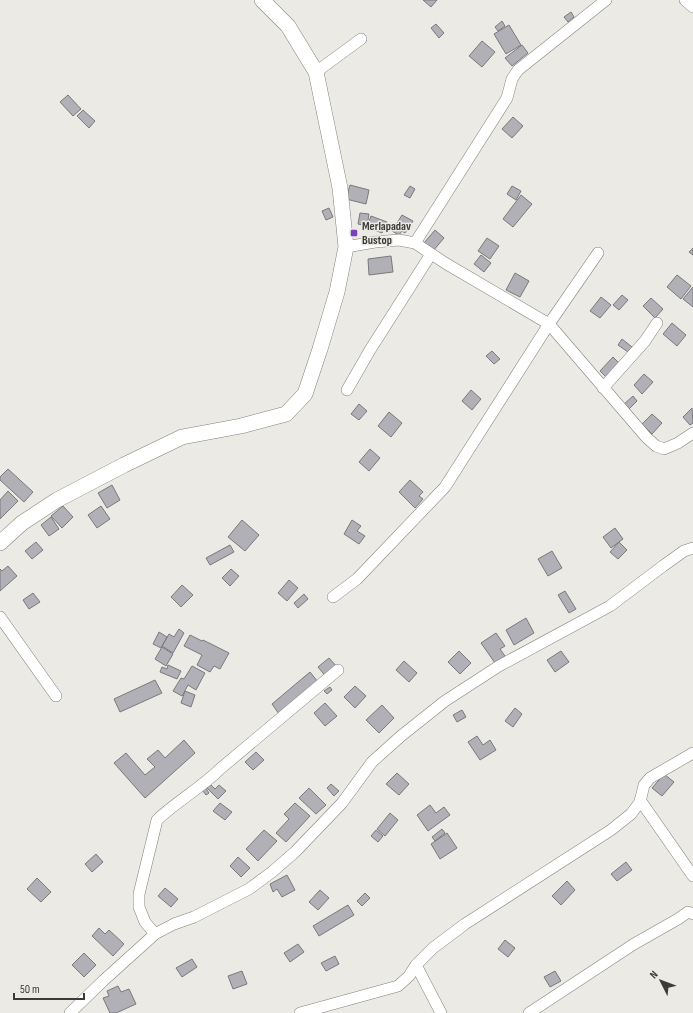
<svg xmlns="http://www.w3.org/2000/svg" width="693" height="1013" font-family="'Sofia Sans Condensed',sans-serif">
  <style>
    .building { fill: #b0b0b6; stroke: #79797e }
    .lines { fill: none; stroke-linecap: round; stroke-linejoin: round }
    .minor-casing { stroke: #82817c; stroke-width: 12 }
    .secondary-casing { stroke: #82817c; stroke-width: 16 }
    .minor { stroke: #fff; stroke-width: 11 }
    .secondary { stroke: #fff; stroke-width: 15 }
    .poi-dot { fill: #7843ba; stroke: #ebeae4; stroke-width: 1.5 }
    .labels { text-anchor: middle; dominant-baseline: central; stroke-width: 3; stroke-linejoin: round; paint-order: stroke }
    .poi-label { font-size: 12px; font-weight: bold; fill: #3b3b39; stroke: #ebeae4; text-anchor: start }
  </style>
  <rect width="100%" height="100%" fill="#ebeae4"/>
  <path class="building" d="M423 0H437L431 7Z
    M571 12 574 17 568 22 564 17Z
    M502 21 505 26 498 31 495 27Z
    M436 24 444 33 439 38 431 28Z
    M509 25 521 45 506 54 494 34Z
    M482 41 495 52 482 67 469 56Z
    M522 45 528 53 512 66 505 58Z
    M68 95 81 109 73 116 60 102Z
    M83 110 95 121 89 128 77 116Z
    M513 117 523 126 512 138 502 129Z
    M350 185 369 190 366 204 346 199Z
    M410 186 415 189 410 198 404 195Z
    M512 186 521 191 516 200 507 194Z
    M521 195 532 204 513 227 503 219Z
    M329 208 333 217 326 220 322 211Z
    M360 213 369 214 367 226 358 224Z
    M402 215 413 221 405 233 402 231 399 235 392 231Z
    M371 216 387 222 382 233 367 227Z
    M435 230 444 238 433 251 424 243Z
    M487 238 499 246 490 259 478 251Z
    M693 248V255L689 252Z
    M481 255 491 263 484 272 474 264Z
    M391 256 393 272 369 275 368 259Z
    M515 273 529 281 520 297 506 290Z
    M677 275 691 286 681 299 667 287Z
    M693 287V307L683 299Z
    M622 295 628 300 619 310 613 305Z
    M601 297 611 305 600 318 590 311Z
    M651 298 663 309 655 318 643 306Z
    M672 323 686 335 677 346 663 334Z
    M622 339 632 347 628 352 618 345Z
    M492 351 500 359 494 364 486 356Z
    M613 357 619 363 606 377 600 371Z
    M644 374 653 382 642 394 634 385Z
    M471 390 481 399 472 410 462 401Z
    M633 396 637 401 628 410 623 405Z
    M359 404 367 411 359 420 351 414Z
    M692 408 693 423 690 425 683 417Z
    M389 412 402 423 391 437 378 426Z
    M652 414 662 423 652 434 642 424Z
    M370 449 380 458 369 471 359 462Z
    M8 469 33 492 24 502 0 480V477Z
    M410 480 423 492 419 496 423 499 415 508 399 492Z
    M112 485 120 500 107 508 98 493Z
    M8 491 18 501 0 519V500Z
    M63 506 73 517 62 528 51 516Z
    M101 506 110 519 97 528 88 515Z
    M51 517 59 529 49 536 41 525Z
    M242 520 259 535 245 551 228 537Z
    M352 520 361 526 357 531 365 536 359 544 344 534Z
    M615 528 623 539 611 548 603 537Z
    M36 542 43 550 32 559 25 551Z
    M619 542 627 550 618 559 610 552Z
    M230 545 234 552 210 565 206 558Z
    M552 551 562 568 548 576 538 559Z
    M8 566 17 576 0 591V569L2 571Z
    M231 569 239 576 230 586 222 578Z
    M289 580 298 588 287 601 278 593Z
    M182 585 193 595 181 607 171 597Z
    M565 591 576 609 569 613 558 595Z
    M33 593 40 602 29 609 23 600Z
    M304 594 308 599 298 608 294 603Z
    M526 618 534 633 514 645 506 630Z
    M179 629 184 633 173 653 162 646 169 634 174 637Z
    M159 632 167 637 161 648 153 644Z
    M496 633 505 646 500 649 505 656 495 663 481 643Z
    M190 635 202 641 203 640 229 653 220 669 214 666 210 672 197 665 202 655 184 646Z
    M162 647 173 654 166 666 155 659Z
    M459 651 471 663 460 674 448 662Z
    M561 651 569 662 555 672 547 660Z
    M329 658 338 668 327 678 318 667Z
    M404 661 417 673 409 682 396 670Z
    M168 665 181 671 177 679 160 672 162 667 167 669Z
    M192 666 205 673 196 690 188 685 182 696 173 691 181 678 184 679Z
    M310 672 318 682 279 714 272 704Z
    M155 680 162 693 120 712 114 699Z
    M355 686 366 696 355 708 344 697Z
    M330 687 332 690 327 694 324 691Z
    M185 691 195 695 191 707 181 703Z
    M325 703 337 716 325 726 314 713Z
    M382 705 394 718 379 733 366 720Z
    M515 708 522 714 513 727 505 721Z
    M462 710 466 717 457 722 453 715Z
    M477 736 483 745 490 740 496 750 480 760 468 742Z
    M184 740 195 753 145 798 114 763 126 753 145 775 155 767 147 759 158 750 165 758Z
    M256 752 264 760 253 770 245 762Z
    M397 773 409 784 399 795 386 784Z
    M664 774 674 782 662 796 652 788Z
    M209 783 215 789 219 785 226 791 218 799 205 786Z
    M331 784 339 791 334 796 327 788Z
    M205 787 209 793 206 795 202 790Z
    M309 788 326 805 316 814 299 798Z
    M220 803 232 812 225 820 213 811Z
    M295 803 310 816 286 842 276 833 289 819 284 814Z
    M430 805 436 813 444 807 450 815 428 831 417 815Z
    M390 813 398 820 385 836 377 829Z
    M442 829 445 833 435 841 432 837Z
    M264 830 277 841 258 861 246 849Z
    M376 830 383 836 378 842 371 836Z
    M447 833 457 848 440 859 431 844Z
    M96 854 103 862 92 872 85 864Z
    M238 857 250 868 241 877 230 866Z
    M626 862 632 870 617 881 611 874Z
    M287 875 295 890 282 897 277 889 273 892 270 884Z
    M37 878 51 892 41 902 27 889Z
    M567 881 575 890 561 905 552 896Z
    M165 888 178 899 171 907 158 896Z
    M320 890 329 898 318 910 309 902Z
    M365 893 370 898 362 906 357 901Z
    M348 905 354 915 319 936 313 926Z
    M99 928 105 934 109 930 124 944 113 956 92 936Z
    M505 940 515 948 508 957 498 949Z
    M298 944 304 952 290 962 284 953Z
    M84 953 96 965 84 977 72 965Z
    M335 956 339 964 326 971 321 963Z
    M192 959 197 967 182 977 176 968Z
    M242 971 247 984 233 989 228 976Z
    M555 971 561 981 550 987 544 977Z
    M118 986 121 992 129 989 136 1004 116 1013H110L103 998 109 996 107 991Z"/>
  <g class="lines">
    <defs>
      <path id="minor" d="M685 0 693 7
        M316 72 361 39
        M415 243 507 98 512 79 518 70 606 0
        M346 247 375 242 399 240 415 243 445 263 549 324 646 437 656 446 664 449 678 443 693 433
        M603 388 645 341 657 323
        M347 390 370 350 431 254
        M333 597 357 579 445 487 549 324 598 253
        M0 617 56 696
        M640 800 693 876
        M155 934 145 922 139 907V894L157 820C177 801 201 788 220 769L338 670
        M416 965 441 1013
        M70 1013 104 980 155 934 174 924 194 917 249 889 272 872 295 852 342 803 372 762 401 736 445 701 499 666 610 606 663 566 684 551 693 548
        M300 1013 398 986 409 976 416 965 433 948 465 924 611 830 631 814 640 802 644 785 650 778 693 753
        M529 1013 634 944 678 919 688 912 693 914"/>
      <path id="secondary" d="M0 543 22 523 57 500 124 465 182 437 241 426 286 414 305 394 320 349 337 292 346 247 340 188 316 72 288 26 262 0"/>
    </defs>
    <use href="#minor" class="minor-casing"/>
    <use href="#secondary" class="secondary-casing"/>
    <use href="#minor" class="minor"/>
    <use href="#secondary" class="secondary"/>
  </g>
  <rect class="poi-dot" x="350" y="229" width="8" height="8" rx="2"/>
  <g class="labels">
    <g class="poi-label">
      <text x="362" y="226">Merlapadav<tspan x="362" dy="14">Bustop</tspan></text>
    </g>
  </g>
  <g transform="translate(661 981) rotate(312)" stroke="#ebeae4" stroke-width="3" paint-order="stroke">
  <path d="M0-3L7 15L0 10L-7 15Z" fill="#3b3b39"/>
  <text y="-6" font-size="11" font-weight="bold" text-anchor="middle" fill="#3b3b39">N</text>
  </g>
  <path d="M14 993v6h70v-6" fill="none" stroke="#3b3b39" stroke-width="2"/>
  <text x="20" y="993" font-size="12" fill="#3b3b39" stroke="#ebeae4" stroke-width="3" paint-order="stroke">50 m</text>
</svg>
